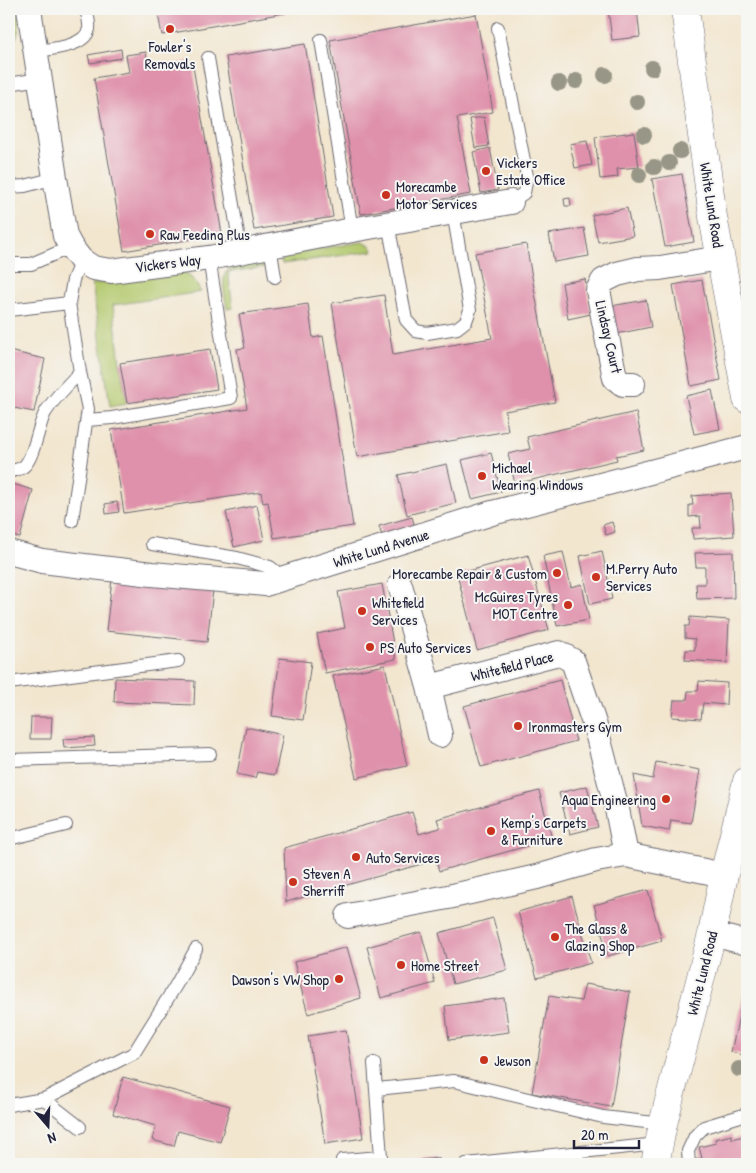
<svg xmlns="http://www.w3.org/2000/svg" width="756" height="1173" font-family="'Patrick Hand',sans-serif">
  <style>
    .green { fill: #b4c96e; stroke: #6b7654 }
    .building { fill: #df91ab }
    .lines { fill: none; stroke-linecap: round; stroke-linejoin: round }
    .service-casing { stroke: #6b676f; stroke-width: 14 }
    .minor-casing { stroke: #6b676f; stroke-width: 26 }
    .tertiary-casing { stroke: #6b676f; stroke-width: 29 }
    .service { stroke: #fff; stroke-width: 12 }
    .minor { stroke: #fff; stroke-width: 24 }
    .tertiary { stroke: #fff; stroke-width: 28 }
    .tree { fill: #989686 }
    .poi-dot { fill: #c8321e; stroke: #f6f6f2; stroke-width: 2 }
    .labels { text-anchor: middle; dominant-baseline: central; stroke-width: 4; stroke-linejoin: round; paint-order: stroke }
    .poi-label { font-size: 15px; fill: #22223b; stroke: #f6f6f2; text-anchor: start }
    .street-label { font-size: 15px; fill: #22223b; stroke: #f6f6f2 }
  </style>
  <rect width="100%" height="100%" fill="#f6f6f2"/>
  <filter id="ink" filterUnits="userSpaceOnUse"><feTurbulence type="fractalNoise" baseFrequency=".02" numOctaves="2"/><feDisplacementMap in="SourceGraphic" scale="10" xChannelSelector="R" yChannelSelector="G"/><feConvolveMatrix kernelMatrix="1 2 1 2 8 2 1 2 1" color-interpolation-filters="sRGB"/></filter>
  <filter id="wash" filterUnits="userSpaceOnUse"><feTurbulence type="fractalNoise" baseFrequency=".0096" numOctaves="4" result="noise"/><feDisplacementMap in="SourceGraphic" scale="20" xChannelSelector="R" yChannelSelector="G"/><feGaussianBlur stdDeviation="1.12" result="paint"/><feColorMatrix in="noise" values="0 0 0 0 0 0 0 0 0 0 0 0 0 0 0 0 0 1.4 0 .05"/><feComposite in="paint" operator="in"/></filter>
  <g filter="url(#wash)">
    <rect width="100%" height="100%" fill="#f2e6cf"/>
    <path class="green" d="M9 9H17C19 22 22 37 9 45Z
      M362 242 371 246 373 251 282 264 281 261 285 254Z
      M257 259 261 261 265 267 228 272 233 308 227 309C225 296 221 284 226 272L239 263Z
      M178 271C190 272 195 282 201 292L113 305 120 363 127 403 110 406 92 284Z"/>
    <g id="blocks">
      <path class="building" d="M157 9H301V10L162 35Z
        M608 9H637L640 37 612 40Z
        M476 14 493 112 457 118 471 194 361 214 330 40Z
        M305 44 333 217 254 230 226 57Z
        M121 49 122 58 90 63 88 55Z
        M146 52 149 68 192 61 222 234 124 251 94 78 129 72 126 55Z
        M484 117 489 146 475 148 470 119Z
        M634 132 639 167 617 169 618 177 600 179 595 137Z
        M587 141 592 165 575 168 570 144Z
        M490 148 498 190 481 193 473 152Z
        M682 174 694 242 665 247 652 179Z
        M570 198 571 206H565L564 199Z
        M627 208 633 236 598 242 592 215Z
        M584 228 589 256 554 262 549 234Z
        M526 244 555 402 505 411 508 431 357 457 332 303 384 295 393 355 492 338 475 253Z
        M585 279 591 314 568 319 562 283Z
        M702 280 721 380 691 386 673 285Z
        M646 300 651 327 616 334 611 306Z
        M308 304 313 338 323 336 353 526 274 538 268 502 263 503 261 492 124 513 111 430 247 408 237 349 245 348 239 314Z
        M210 349 217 389 127 403 120 363Z
        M9 351 45 359 34 412 9 407Z
        M712 390 720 429 694 434 686 396Z
        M636 412 644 450 616 456 617 460 515 484 508 454 530 449 527 437Z
        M491 453 501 492 472 499 462 460Z
        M447 464 456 503 407 515 398 475Z
        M9 483 33 490 20 538 9 535Z
        M731 493 734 536 693 539 692 528H701L700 516 689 517V505H693L692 496Z
        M117 502 119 512 106 514 105 504Z
        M257 505 264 540 234 547 226 512Z
        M412 517 415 527 382 536 379 526Z
        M612 522 615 532 606 535 603 525Z
        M602 551 612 599 590 604 580 556Z
        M563 552 571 587 582 584 589 620 557 626 543 556Z
        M733 552 734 598 697 599 696 584H705V567H696L695 553Z
        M528 555 549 630 477 650 457 574Z
        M112 579 213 590 207 642 106 631Z
        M382 584 396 659 325 673 317 634 345 628 338 592Z
        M690 617 729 620 727 663 685 660 686 650H695V639L685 638V626H689Z
        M280 658 311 662 303 720 272 716Z
        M385 665 407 766 356 778 333 676Z
        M115 678 195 681 194 705 114 702Z
        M560 680 576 741 481 767 464 706Z
        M699 681 727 683 726 705 703 703 701 719 672 717 674 700H687L688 691H698Z
        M31 717H52L51 739H30Z
        M246 727 283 735 275 775 257 772 255 778 237 774Z
        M94 737 95 746 64 748 63 739Z
        M656 762 700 770 691 823 671 820 669 831 642 826 634 775 653 779Z
        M587 786 598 827 570 834 559 793Z
        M539 791 552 839 439 871 436 860 286 902 284 848 412 812 419 834 440 828 437 819Z
        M648 890 662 941 608 956 594 905Z
        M572 896 591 963 537 978 518 912Z
        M493 918 507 970 453 984 439 933Z
        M421 932 435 983 381 998 367 947Z
        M347 947 361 998 308 1014 294 962Z
        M585 984 630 992 611 1107 532 1093 549 996 581 1001Z
        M746 984H747V1056L731 1052Z
        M504 998 509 1032 449 1040 445 1006Z
        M346 1030 363 1138 325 1144 308 1036Z
        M123 1077 230 1106 220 1142 178 1131 174 1146 152 1140 156 1126 113 1114Z
        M747 1132V1164H695L694 1160 702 1158 699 1147 716 1143 715 1139 732 1135V1139L744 1136 743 1133Z
        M439 1158V1164H420V1160Z"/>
    </g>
  </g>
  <g filter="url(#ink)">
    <use href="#blocks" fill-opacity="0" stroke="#6b676f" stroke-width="1"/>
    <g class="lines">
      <defs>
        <path id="service" d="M498 28 527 176 524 193 511 202
          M321 40 352 230
          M36 51C50 49 85 47 89 29 90 23 87 14 86 9
          M208 58 241 252
          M9 84 39 79
          M9 187 25 186 55 178
          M388 223 406 320 416 331 427 333 457 328 466 321 470 310 453 212
          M270 246 275 277
          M9 264H31L71 247
          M9 310 69 303
          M87 420 112 418 231 398 209 258
          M9 471C13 471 20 469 23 467 34 459 38 426 45 413 54 398 68 385 80 372
          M72 521 88 409 80 372 69 303 73 280 81 260
          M152 544 237 558 270 567 284 578
          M9 683 178 661
          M9 760 210 754
          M9 839 66 825
          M377 1089 454 1081 603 1117 663 1124
          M44 1099 80 1127
          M9 1105 44 1099 134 1053 176 985 196 949
          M342 1160 381 1157 374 1063
          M466 1164 658 1144
          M689 1164 688 1151 695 1136 704 1127 747 1114"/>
        <path id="minor" d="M29 9 55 178 65 236 71 247 81 260 93 268 111 271 209 258 352 230 511 202
          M633 384H623L615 378 598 290 603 281 617 274 638 269 660 268 720 258
          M9 552 42 561 152 574 265 584 492 513 747 447
          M400 585 429 687 440 735
          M429 687 559 653 573 661 596 729 617 809 626 855
          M348 916 448 897 537 877 596 860 626 855 724 875
          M712 934 747 943"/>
        <path id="tertiary" d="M685 9 713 217 747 399
          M655 1164 663 1124 712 934 724 875 747 781"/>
      </defs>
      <use href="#service" class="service-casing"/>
      <use href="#minor" class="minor-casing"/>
      <use href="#tertiary" class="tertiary-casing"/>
      <use href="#service" class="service"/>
      <use href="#minor" class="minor"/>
      <use href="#tertiary" class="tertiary"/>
    </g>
    <g class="tree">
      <circle cx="652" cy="68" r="8"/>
      <circle cx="605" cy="75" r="8"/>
      <circle cx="576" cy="81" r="8"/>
      <circle cx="559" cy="83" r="8"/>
      <circle cx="637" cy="102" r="8"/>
      <circle cx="644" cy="135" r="8"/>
      <circle cx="680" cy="151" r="8"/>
      <circle cx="669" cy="163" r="8"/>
      <circle cx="654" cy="167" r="8"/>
      <circle cx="639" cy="175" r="8"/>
      <circle cx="739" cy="1069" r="8"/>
    </g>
  </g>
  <g class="poi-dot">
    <circle cx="170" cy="29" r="5"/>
    <circle cx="486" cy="171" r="5"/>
    <circle cx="386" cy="195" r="5"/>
    <circle cx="150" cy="234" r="5"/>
    <circle cx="482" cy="476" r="5"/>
    <circle cx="557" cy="573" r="5"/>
    <circle cx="596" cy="577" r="5"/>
    <circle cx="568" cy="605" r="5"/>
    <circle cx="362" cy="611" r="5"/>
    <circle cx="370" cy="647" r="5"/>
    <circle cx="518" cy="726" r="5"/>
    <circle cx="666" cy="799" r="5"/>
    <circle cx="491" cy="831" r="5"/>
    <circle cx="356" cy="857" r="5"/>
    <circle cx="293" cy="882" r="5"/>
    <circle cx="555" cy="937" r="5"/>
    <circle cx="401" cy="965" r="5"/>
    <circle cx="339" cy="979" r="5"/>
    <circle cx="484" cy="1060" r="5"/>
  </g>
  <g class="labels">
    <g class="poi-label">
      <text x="170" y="46" text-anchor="middle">Fowler's<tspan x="170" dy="17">Removals</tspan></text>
      <text x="496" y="162">Vickers<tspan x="496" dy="17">Estate Office</tspan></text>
      <text x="396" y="186">Morecambe<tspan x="396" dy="17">Motor Services</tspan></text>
      <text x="160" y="234">Raw Feeding Plus</text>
      <text x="492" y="467">Michael<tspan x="492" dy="17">Wearing Windows</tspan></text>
      <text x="606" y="568">M.Perry Auto<tspan x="606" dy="17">Services</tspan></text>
      <text x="547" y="573" text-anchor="end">Morecambe Repair &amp; Custom</text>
      <text x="558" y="596" text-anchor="end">McGuires Tyres<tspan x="558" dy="17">MOT Centre</tspan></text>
      <text x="372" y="602">Whitefield<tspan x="372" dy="17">Services</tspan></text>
      <text x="380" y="647">PS Auto Services</text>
      <text x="528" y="726">Ironmasters Gym</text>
      <text x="656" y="799" text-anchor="end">Aqua Engineering</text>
      <text x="501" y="822">Kemp's Carpets<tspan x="501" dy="17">&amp; Furniture</tspan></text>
      <text x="366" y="857">Auto Services</text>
      <text x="303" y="873">Steven A<tspan x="303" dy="17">Sherriff</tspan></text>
      <text x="565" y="928">The Glass &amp;<tspan x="565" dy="17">Glazing Shop</tspan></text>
      <text x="411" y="965">Home Street</text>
      <text x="329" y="979" text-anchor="end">Dawson's VW Shop</text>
      <text x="494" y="1060">Jewson</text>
    </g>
    <g class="street-label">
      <text transform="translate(712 205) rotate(81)">White Lund Road</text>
      <text transform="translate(168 263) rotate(-7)">Vickers Way</text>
      <text transform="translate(609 337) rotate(77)">Lindsay Court</text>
      <text transform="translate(381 548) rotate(-17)">White Lund Avenue</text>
      <text transform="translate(512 666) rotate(-14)">Whitefield Place</text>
      <text transform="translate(702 973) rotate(-76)">White Lund Road</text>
    </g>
  </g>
  <rect width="756" height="1173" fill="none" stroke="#f6f6f2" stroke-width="30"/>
  <g transform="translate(48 1126) rotate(161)" stroke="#f6f6f2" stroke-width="4" paint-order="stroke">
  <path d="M0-4L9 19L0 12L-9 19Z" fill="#22223b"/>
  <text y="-8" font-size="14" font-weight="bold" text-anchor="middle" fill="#22223b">N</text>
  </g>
  <path d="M574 1140v8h65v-8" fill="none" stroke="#22223b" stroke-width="2.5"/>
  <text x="581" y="1140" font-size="15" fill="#22223b" stroke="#f6f6f2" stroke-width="4" paint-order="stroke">20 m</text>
</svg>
